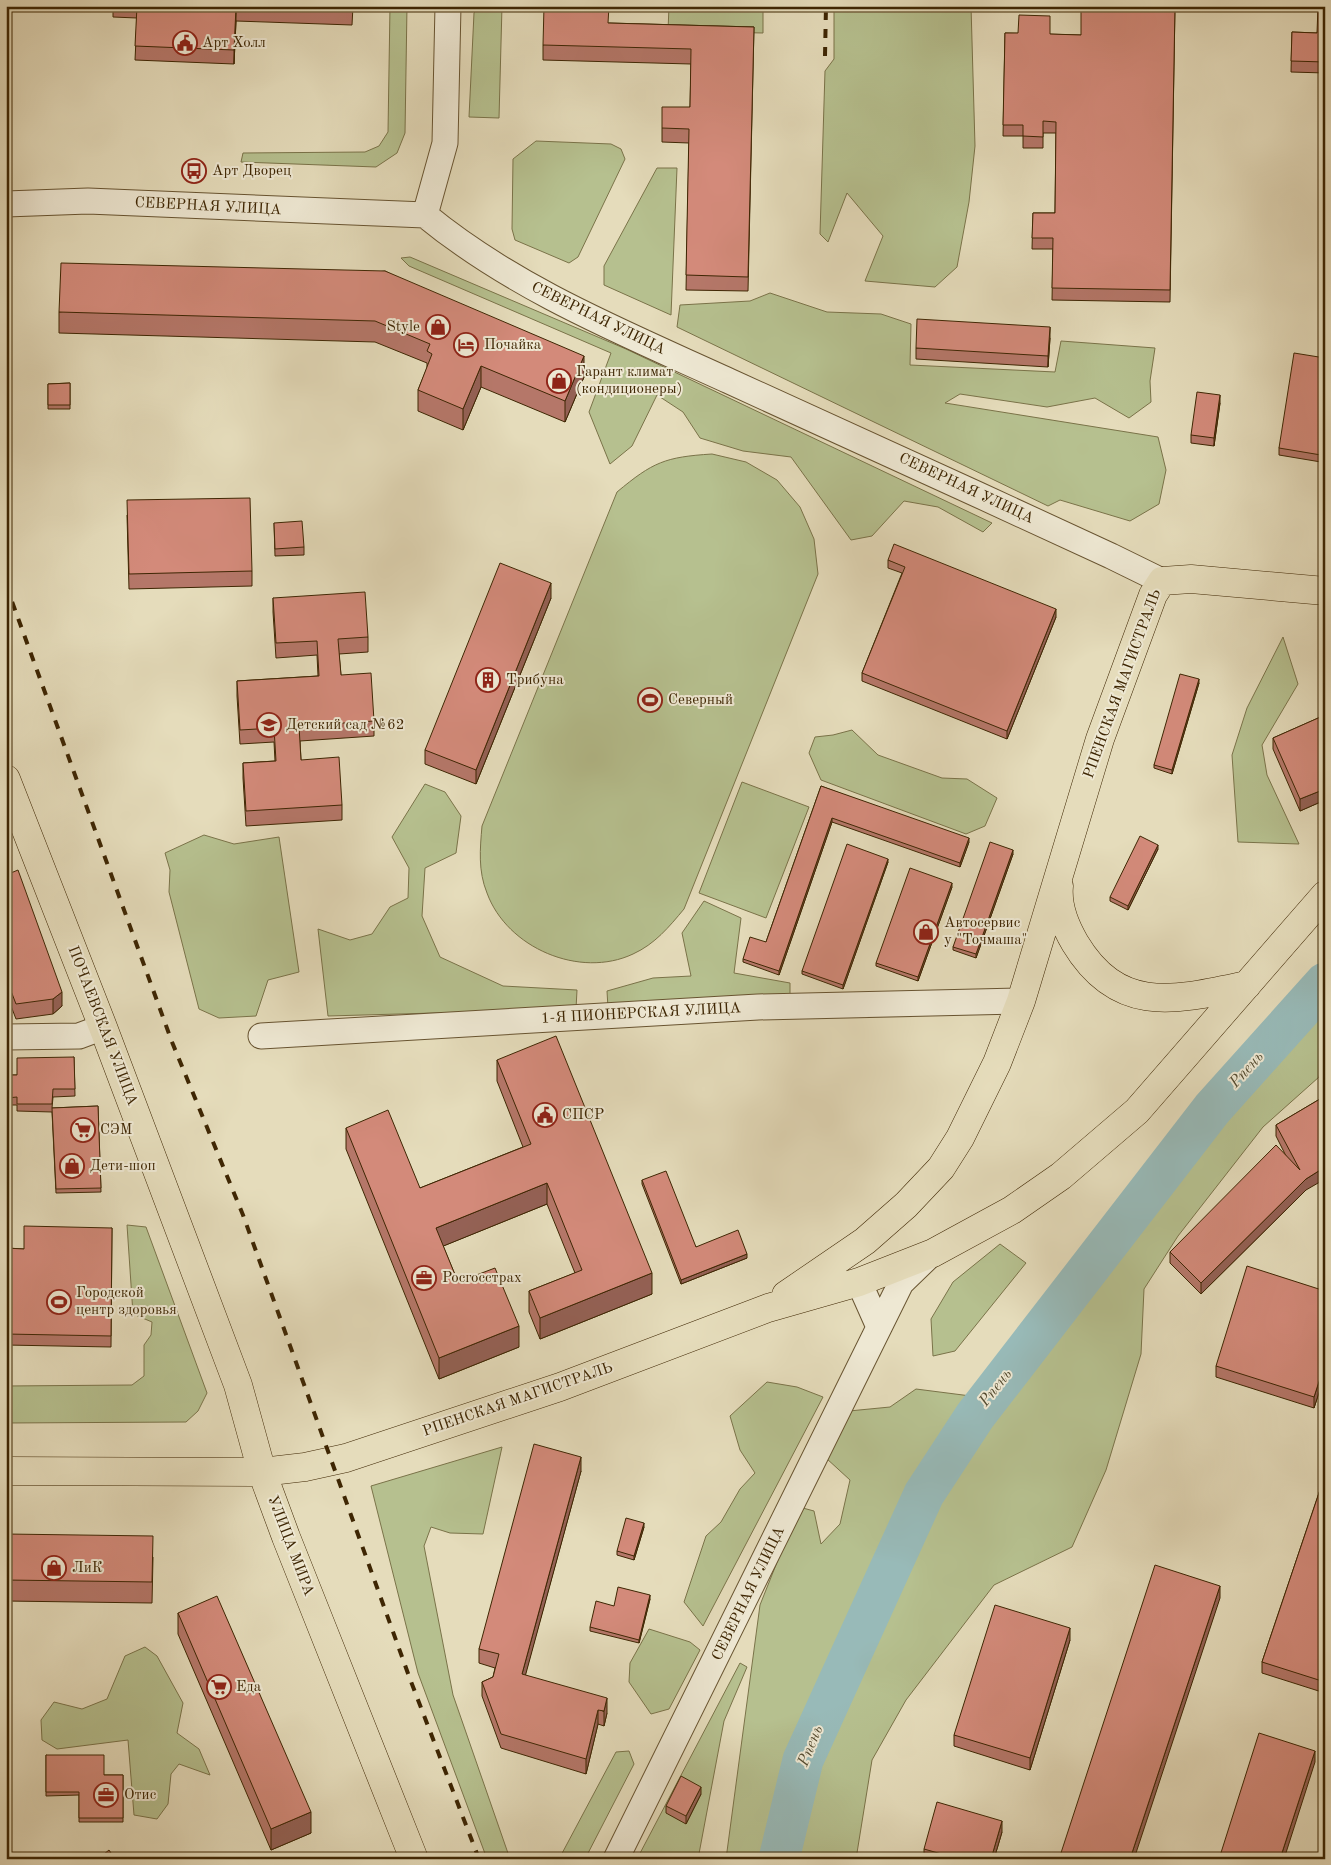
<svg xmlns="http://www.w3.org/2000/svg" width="1331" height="1865" font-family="'Old Standard TT',serif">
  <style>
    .green { fill: #b6c08f; stroke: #7a7349 }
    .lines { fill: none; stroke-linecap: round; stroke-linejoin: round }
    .river { stroke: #98bab8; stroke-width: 41 }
    .minor-casing { stroke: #685431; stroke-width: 27 }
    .major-casing { stroke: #3e2603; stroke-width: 29 }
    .minor { stroke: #eee8d3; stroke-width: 25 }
    .major { stroke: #e5dcbb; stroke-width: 28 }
    .rail { stroke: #3e2603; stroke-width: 4; stroke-dasharray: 9 9; stroke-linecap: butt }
    .wall { fill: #b57769; stroke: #3e2603 }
    .shaded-wall { fill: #946155; stroke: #3e2603 }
    .building { fill: #d38a7a; stroke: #3e2603 }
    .labels { text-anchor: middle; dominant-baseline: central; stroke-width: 4; stroke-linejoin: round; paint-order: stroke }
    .poi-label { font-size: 15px; fill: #3e2603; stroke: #eee8d3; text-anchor: start }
    .street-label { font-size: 15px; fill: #3e2603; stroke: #eee8d3 }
    .water-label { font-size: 16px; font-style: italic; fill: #544b30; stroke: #eee8d3 }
  </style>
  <rect width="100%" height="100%" fill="#e5dcbb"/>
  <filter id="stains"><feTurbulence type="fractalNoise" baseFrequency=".004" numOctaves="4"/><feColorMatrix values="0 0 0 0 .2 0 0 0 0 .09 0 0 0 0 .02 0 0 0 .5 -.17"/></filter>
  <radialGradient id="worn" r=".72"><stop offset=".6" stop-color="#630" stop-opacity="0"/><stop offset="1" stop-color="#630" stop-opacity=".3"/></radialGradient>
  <path class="green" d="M390 6H407L405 133 397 153 376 167 241 162 243 153 365 152 379 146 388 132Z
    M479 6H502L499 118 469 117 474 13Z
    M669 6H763V33L668 31Z
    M834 6H971L975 146 969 202 957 267 935 287 865 281 883 236 847 193 828 242 820 234 825 71 834 59Z
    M536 141 611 144 621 149 625 159 578 257 569 263 515 240 512 229 513 159Z
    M657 168H677L671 315 604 285V266Z
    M410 257 626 349 992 523 983 532 938 507 904 501 872 536 851 540 791 457 743 451 700 438 683 412 657 395 632 446 610 464 589 412 611 353 409 266 401 258Z
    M770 293 827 312 881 314 911 324 910 365 1055 372 1061 341 1155 348 1150 381 1151 402 1129 418 1095 398 1047 407 960 394 945 403 1158 437 1166 470 1159 504 1130 521 1060 500 1048 506 677 327 680 305 750 301Z
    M712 454 746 462 777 480 800 507 814 539 818 574 684 909C669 927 655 944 633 954 580 979 507 948 487 893 478 871 480 849 482 826L617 492C653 462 665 457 712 454Z
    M1283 637 1298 684 1262 745 1267 775 1299 844 1238 842 1232 755 1247 708Z
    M852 730 878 755 942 778 967 779 997 798 985 826 966 834 821 780 809 753 815 737 833 735Z
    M742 782 809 807 766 918 699 893Z
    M425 784 445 792 461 816 456 853 425 868 422 916 440 957 503 986 577 990 576 1009 328 1016 318 929 350 940 372 934 390 907 408 898 409 868 392 837Z
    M204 835 234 844 279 837 299 972 268 980 256 1016 219 1018 199 1009 169 892 170 870 165 853Z
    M704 901 741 918 734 973 790 983V1002L608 1008 607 991 653 978 691 976 682 933Z
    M1325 999V1053L1319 1077 1263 1127 1178 1236 1144 1289 1141 1354 1106 1470 1072 1547 994 1585 906 1700 872 1760 856 1859H726L760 1605 799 1507 814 1511 821 1544 840 1524 850 1480 826 1458 849 1411 890 1407 916 1389 1002 1400 1056 1320 1132 1231 1232 1101Z
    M127 1225 146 1227 207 1393 198 1411 186 1422 6 1423V1386L132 1385 144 1376V1345L151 1335 152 1322 133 1314Z
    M1000 1244 1026 1263 955 1351 933 1356 931 1319 953 1282Z
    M767 1382 797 1387 823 1397 703 1626 684 1602 706 1536 721 1522 740 1489 755 1473 740 1450 730 1416Z
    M502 1447 483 1534 450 1533 431 1527 424 1546 453 1695 510 1859H487L418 1673 371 1486Z
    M649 1629 690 1642 700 1650 669 1709 651 1714 629 1682 630 1663Z
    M145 1647 157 1656 183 1703 177 1733 199 1749 210 1775 179 1764 171 1774 168 1804 157 1819 134 1815 128 1740 57 1749 42 1740 41 1720 54 1702 82 1709 107 1699 125 1656Z
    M740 1663 747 1667 724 1721 698 1859H637Z
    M629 1751 634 1764 585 1859H559L616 1752Z"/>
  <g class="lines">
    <path class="river" d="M779 1859 803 1760 924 1494 975 1416 1212 1109 1325 983"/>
    <defs>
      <path id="minor" d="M6 204 88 201 425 215C515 289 624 333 729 381 856 439 984 497 1111 556L1162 581
        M425 215 445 143 448 6
        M261 1036 758 1007 1021 1001
        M6 1037 79 1036 103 1027
        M859 1282 879 1327
        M616 1859 901 1283 930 1255"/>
      <path id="major" d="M6 779 103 1027 238 1385 262 1472 286 1537 414 1859
        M1059 886C1057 907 1065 926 1075 943 1119 1016 1176 1000 1247 985
        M786 1295 865 1241 906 1205 941 1168 960 1138 997 1063 1021 1001 1100 739 1153 595 1162 581 1191 579 1325 591
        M6 1471 262 1472 305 1467 346 1458 560 1387 768 1308 859 1282 933 1253 1012 1210 1061 1176 1137 1111 1325 895"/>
    </defs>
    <use href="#minor" class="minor-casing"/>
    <use href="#major" class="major-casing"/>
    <use href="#minor" class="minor"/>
    <use href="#major" class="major"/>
    <path class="rail" d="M825 56 826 6
      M6 585 172 1042 243 1215 410 1679 479 1859"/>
  </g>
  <path class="wall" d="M113 6H353L352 25 236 21 234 64 135 60 137 18 113 17Z
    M1175 6 1170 302 1052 300 1053 249H1032L1033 213H1055L1056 133H1043V148H1023V136H1003L1005 33 1081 35Z
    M1325 6V73L1291 72 1292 32 1317 33Z
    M609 23 754 27 748 291 686 290 689 143 662 142V128L690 107 691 64 543 60V45Z
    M385 271 584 377 565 422 481 387 463 430 418 411V390L427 368V363L375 342 59 333V312Z
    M1050 338 1048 367 916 359V348Z
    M1325 358V439L1321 462 1279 455V448Z
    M70 383V409H48V384Z
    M1220 403 1214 446 1191 443V435Z
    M127 515 252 571V586L129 589Z
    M274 523 304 547V555L275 556Z
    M888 560 1056 617 1007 739 862 681V673L902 573 888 568Z
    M273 598 368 637V652L339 654 341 675 374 721V736L300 741 301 760 342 805V820L246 826 243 778V763L275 761 274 742 240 744 237 696V681L318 676 317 655 276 658 273 612Z
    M551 598 476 784 425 764V750Z
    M1199 683 1172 774 1154 768V765Z
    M1325 715V800L1300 811 1273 749V738Z
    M821 786 969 842 960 867 832 822 779 975 743 962V959L766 942Z
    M1158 849 1128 910 1110 901V897Z
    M1013 854 976 958 953 950V947Z
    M888 862 843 989 802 974V971Z
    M6 875 62 1006 53 1014 16 1019 6 993Z
    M952 887 918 981 876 966V963Z
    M74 1057 75 1096 53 1097 52 1108 98 1106 101 1192 56 1193 52 1112 17 1111V1105H7L8 1136H6V1075H17Z
    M497 1060 652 1294 540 1339 529 1312V1291L575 1273 547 1204 443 1246 458 1282 519 1347 439 1379 346 1149V1128L420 1188 523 1147 497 1081Z
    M1325 1096 1306 1190 1201 1294 1170 1263V1252L1286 1156 1276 1136V1125Z
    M642 1180 696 1247 747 1258 681 1284 642 1184Z
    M112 1228 111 1347 6 1345V1248L24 1249Z
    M1325 1291V1374L1314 1408 1216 1377V1366Z
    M581 1471 525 1675 607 1713 604 1726 598 1724 586 1774 501 1748 482 1696V1682L493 1677 495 1668 479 1663V1649Z
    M1325 1475V1693L1262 1673V1662Z
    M644 1527 634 1560 617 1555V1551Z
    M6 1534 153 1557 152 1603 6 1601Z
    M650 1599 639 1643 590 1631V1627L614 1606Z
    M178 1613 311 1833 271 1850 178 1634Z
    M1070 1640 1030 1770 954 1746V1735Z
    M46 1755 104 1775H123V1822H79V1795L46 1796Z
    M701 1794 686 1824 666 1813V1806Z
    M1002 1832 994 1859H924V1849Z"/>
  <path class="shaded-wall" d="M236 7V21L234 64V50Z
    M1050 327V338L1048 367V356Z
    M584 356V377L565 422V401Z
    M481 366V387L463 430V409Z
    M1220 395V403L1214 446V438Z
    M1325 431V439L1321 462V455Z
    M551 583V598L476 784V770Z
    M1056 609V617L1007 739V731Z
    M1199 679V683L1172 774V770Z
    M1325 789V800L1300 811V799Z
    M832 818V822L779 975V971Z
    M969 838V842L960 867V863Z
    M1158 845V849L1128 910V906Z
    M1013 850V854L976 958V954Z
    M888 859V862L843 989V985Z
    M952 883V887L918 981V977Z
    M62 992V1006L53 1014V999Z
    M1325 1167V1179L1306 1190 1201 1294V1283L1306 1179Z
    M547 1183V1204L436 1249V1228Z
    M747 1254V1258L681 1284V1280Z
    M652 1273V1294L540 1339V1318Z
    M519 1326V1347L439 1379V1358Z
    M1325 1363V1374L1314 1408V1397Z
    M581 1457V1471L522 1688V1674Z
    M644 1523V1527L634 1560V1556Z
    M1220 1586V1598L1134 1859H1130Z
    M650 1595V1599L639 1643V1640Z
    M1070 1628V1640L1030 1770V1758Z
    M607 1698V1713L604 1726V1711Z
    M598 1710V1724L586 1774V1759Z
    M1315 1751V1762L1284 1859H1280Z
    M701 1787V1794L686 1824V1816Z
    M311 1812V1833L271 1850V1829Z
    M1002 1821V1832L994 1859H991Z"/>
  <path class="building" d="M137 6H352V10L236 7 234 50 135 46Z
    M544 6H609L608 23 754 27 748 277 686 275 689 129 662 128V107H690L691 49 543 45Z
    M1081 6H1175L1170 290 1052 288 1053 238H1032L1033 213H1055L1056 122 1043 121V137L1023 136V125H1003L1005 33H1018L1019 15 1050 16V34L1081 35Z
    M1318 6H1325V62L1291 61 1292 32 1317 33Z
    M61 263 385 271 584 356 565 401 481 366 463 409 418 390 432 354 427 351 430 344 375 321 59 312Z
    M917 319 1050 327 1048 356 916 348Z
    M1294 353 1325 358V431L1321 455 1279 448Z
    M70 383V405H48V384Z
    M1197 392 1220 395 1214 438 1191 435Z
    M250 498 252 571 129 574 127 500Z
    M302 521 304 547 275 549 274 523Z
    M894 544 1056 609 1007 731 862 673 905 567 888 560Z
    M500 563 551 583 476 770 425 750Z
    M365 592 368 637 338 639 341 675 371 673 374 721 299 726 301 760 339 757 342 805 246 811 243 763 276 761 274 728 240 730 237 681 319 676 317 641 276 643 273 598Z
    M1180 674 1199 679 1172 770 1154 765Z
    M1325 715V789L1300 799 1273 738Z
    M821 786 969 838 960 863 832 818 779 971 743 959 750 937 766 942Z
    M1140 836 1158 845 1128 906 1110 897Z
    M990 842 1013 850 976 954 953 947Z
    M847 844 888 859 843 985 802 971Z
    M910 868 952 883 918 977 876 963Z
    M18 870 62 992 53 999 16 1004 6 978V875Z
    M556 1036 652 1273 540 1318 529 1291 582 1270 547 1183 436 1228 458 1282 495 1268 519 1326 439 1358 346 1128 388 1110 420 1188 531 1144 497 1060Z
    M74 1057 75 1089H53L52 1104H17V1097L7 1098 8 1128H6V1075H17V1058Z
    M1325 1096V1167L1306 1179 1201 1283 1170 1252 1276 1145 1300 1170 1276 1125Z
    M98 1106 101 1188 56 1189 52 1108Z
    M666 1171 696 1247 738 1230 747 1254 681 1280 642 1180Z
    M24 1226 112 1228 111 1336 6 1334V1248L24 1249Z
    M1247 1266 1325 1291V1363L1314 1397 1216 1366Z
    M534 1444 581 1457 522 1674 607 1698 604 1711 598 1710 586 1759 501 1734 482 1682 493 1677 499 1654 479 1649Z
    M1325 1475V1682L1262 1662Z
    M626 1518 644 1523 634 1556 617 1551Z
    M6 1534 153 1536 152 1582 6 1580Z
    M1155 1565 1220 1586 1130 1859H1059Z
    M618 1587 650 1595 639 1640 590 1627 596 1601 614 1606Z
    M217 1596 311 1812 271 1829 178 1613Z
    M995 1605 1070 1628 1030 1758 954 1735Z
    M1259 1733 1315 1751 1280 1859H1219Z
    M46 1755H104V1775H123V1818H79V1792H46Z
    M681 1776 701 1787 686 1816 666 1806Z
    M937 1802 1002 1821 991 1859H959L924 1849Z
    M109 1850 115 1859H98Z"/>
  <defs>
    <symbol id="civic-ring" viewBox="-11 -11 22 22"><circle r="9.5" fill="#eee8d3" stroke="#8f2418" stroke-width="1.5"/><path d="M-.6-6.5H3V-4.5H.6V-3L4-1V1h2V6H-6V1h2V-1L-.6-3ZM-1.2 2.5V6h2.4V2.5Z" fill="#8f2418"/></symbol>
    <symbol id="bus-ring" viewBox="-11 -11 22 22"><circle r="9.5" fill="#eee8d3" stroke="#8f2418" stroke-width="1.5"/><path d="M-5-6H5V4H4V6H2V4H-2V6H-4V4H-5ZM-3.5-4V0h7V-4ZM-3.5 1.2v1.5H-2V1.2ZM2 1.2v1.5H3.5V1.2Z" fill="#8f2418"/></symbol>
    <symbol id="shop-ring" viewBox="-11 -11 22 22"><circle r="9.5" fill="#eee8d3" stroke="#8f2418" stroke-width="1.5"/><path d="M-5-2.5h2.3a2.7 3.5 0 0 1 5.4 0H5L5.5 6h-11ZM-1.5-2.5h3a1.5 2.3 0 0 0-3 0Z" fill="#8f2418"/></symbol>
    <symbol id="hotel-ring" viewBox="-11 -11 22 22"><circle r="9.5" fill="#eee8d3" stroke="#8f2418" stroke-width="1.5"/><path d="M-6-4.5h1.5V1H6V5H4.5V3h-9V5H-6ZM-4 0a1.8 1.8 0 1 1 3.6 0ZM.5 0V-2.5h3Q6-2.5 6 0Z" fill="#8f2418"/></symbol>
    <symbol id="building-ring" viewBox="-11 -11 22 22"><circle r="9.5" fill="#eee8d3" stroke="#8f2418" stroke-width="1.5"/><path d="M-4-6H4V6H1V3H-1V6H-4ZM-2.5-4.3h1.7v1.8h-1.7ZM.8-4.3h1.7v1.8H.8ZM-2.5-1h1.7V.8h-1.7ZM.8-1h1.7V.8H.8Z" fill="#8f2418"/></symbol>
    <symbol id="stadium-ring" viewBox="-11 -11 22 22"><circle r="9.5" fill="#eee8d3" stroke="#8f2418" stroke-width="1.5"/><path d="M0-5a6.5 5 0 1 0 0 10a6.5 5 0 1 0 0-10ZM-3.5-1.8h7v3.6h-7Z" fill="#8f2418"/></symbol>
    <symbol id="school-ring" viewBox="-11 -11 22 22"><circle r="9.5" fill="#eee8d3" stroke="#8f2418" stroke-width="1.5"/><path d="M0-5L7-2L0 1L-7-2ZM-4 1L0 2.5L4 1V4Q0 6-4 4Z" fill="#8f2418"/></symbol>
    <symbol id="supermarket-ring" viewBox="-11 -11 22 22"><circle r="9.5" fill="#eee8d3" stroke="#8f2418" stroke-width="1.5"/><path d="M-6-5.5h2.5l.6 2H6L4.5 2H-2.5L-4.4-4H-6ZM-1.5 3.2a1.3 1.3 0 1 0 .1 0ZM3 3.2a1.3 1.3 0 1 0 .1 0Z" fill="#8f2418"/></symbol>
    <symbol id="office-ring" viewBox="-11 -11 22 22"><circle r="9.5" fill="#eee8d3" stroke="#8f2418" stroke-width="1.5"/><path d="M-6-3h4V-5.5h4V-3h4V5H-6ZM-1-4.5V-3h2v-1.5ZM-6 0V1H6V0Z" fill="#8f2418"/></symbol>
  </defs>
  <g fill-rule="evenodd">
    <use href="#civic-ring" x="171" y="29" width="28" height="28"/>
    <use href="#bus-ring" x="180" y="157" width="28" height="28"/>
    <use href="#shop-ring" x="424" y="313" width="28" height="28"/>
    <use href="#hotel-ring" x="452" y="331" width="28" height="28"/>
    <use href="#shop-ring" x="545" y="367" width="28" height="28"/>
    <use href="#building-ring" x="474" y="666" width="28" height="28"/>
    <use href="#stadium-ring" x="636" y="686" width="28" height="28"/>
    <use href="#school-ring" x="255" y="711" width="28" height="28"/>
    <use href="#shop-ring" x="912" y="918" width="28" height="28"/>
    <use href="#civic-ring" x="531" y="1101" width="28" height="28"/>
    <use href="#supermarket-ring" x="69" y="1116" width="28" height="28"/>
    <use href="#shop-ring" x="58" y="1152" width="28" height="28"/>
    <use href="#office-ring" x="410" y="1264" width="28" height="28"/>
    <use href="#stadium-ring" x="45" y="1288" width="28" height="28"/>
    <use href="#shop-ring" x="40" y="1554" width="28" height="28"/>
    <use href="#supermarket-ring" x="205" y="1673" width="28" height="28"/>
    <use href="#office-ring" x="92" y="1781" width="28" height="28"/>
  </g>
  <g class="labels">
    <g class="poi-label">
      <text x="202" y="43">Арт Холл</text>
      <text x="212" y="171">Арт Дворец</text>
      <text x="420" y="327" text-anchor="end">Style</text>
      <text x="484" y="345">Почайка</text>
      <text x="576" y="372">Гарант климат<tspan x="576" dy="17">(кондиционеры)</tspan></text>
      <text x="506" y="680">Трибуна</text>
      <text x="668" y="700">Северный</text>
      <text x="286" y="725">Детский сад №62</text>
      <text x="944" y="923">Автосервис<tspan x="944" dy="17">у "Точмаша"</tspan></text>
      <text x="562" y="1115">СПСР</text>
      <text x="100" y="1130">СЭМ</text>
      <text x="90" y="1166">Дети-шоп</text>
      <text x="442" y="1278">Росгосстрах</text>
      <text x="76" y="1293">Городской<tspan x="76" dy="17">центр здоровья</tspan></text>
      <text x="72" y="1568">ЛиК</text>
      <text x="236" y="1687">Еда</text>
      <text x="124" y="1795">Отис</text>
    </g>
    <g class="street-label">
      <text transform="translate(208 207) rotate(3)">СЕВЕРНАЯ УЛИЦА</text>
      <text transform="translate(598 319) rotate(26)">СЕВЕРНАЯ УЛИЦА</text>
      <text transform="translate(966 489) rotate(25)">СЕВЕРНАЯ УЛИЦА</text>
      <text transform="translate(1123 684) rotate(-70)">РПЕНСКАЯ МАГИСТРАЛЬ</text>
      <text transform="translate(641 1014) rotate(-3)">1-Я ПИОНЕРСКАЯ УЛИЦА</text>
      <text transform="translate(102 1026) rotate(69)">ПОЧАЕВСКАЯ УЛИЦА</text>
      <text transform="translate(518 1400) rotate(-19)">РПЕНСКАЯ МАГИСТРАЛЬ</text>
      <text transform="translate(290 1546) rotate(69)">УЛИЦА МИРА</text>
      <text transform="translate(749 1594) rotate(-64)">СЕВЕРНАЯ УЛИЦА</text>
    </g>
    <g class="water-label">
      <text transform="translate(1247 1070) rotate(-48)">Рпень</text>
      <text transform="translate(996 1388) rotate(-52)">Рпень</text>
      <text transform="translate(811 1746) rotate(-68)">Рпень</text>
    </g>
  </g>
  <rect width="1331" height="1865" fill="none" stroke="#e5dcbb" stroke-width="25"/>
  <rect x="8" y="8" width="1316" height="1850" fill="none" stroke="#3e2603" stroke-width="2.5"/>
  <rect x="12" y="12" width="1306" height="1840" fill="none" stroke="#3e2603"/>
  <rect width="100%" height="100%" filter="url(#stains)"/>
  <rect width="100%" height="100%" fill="url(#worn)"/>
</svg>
